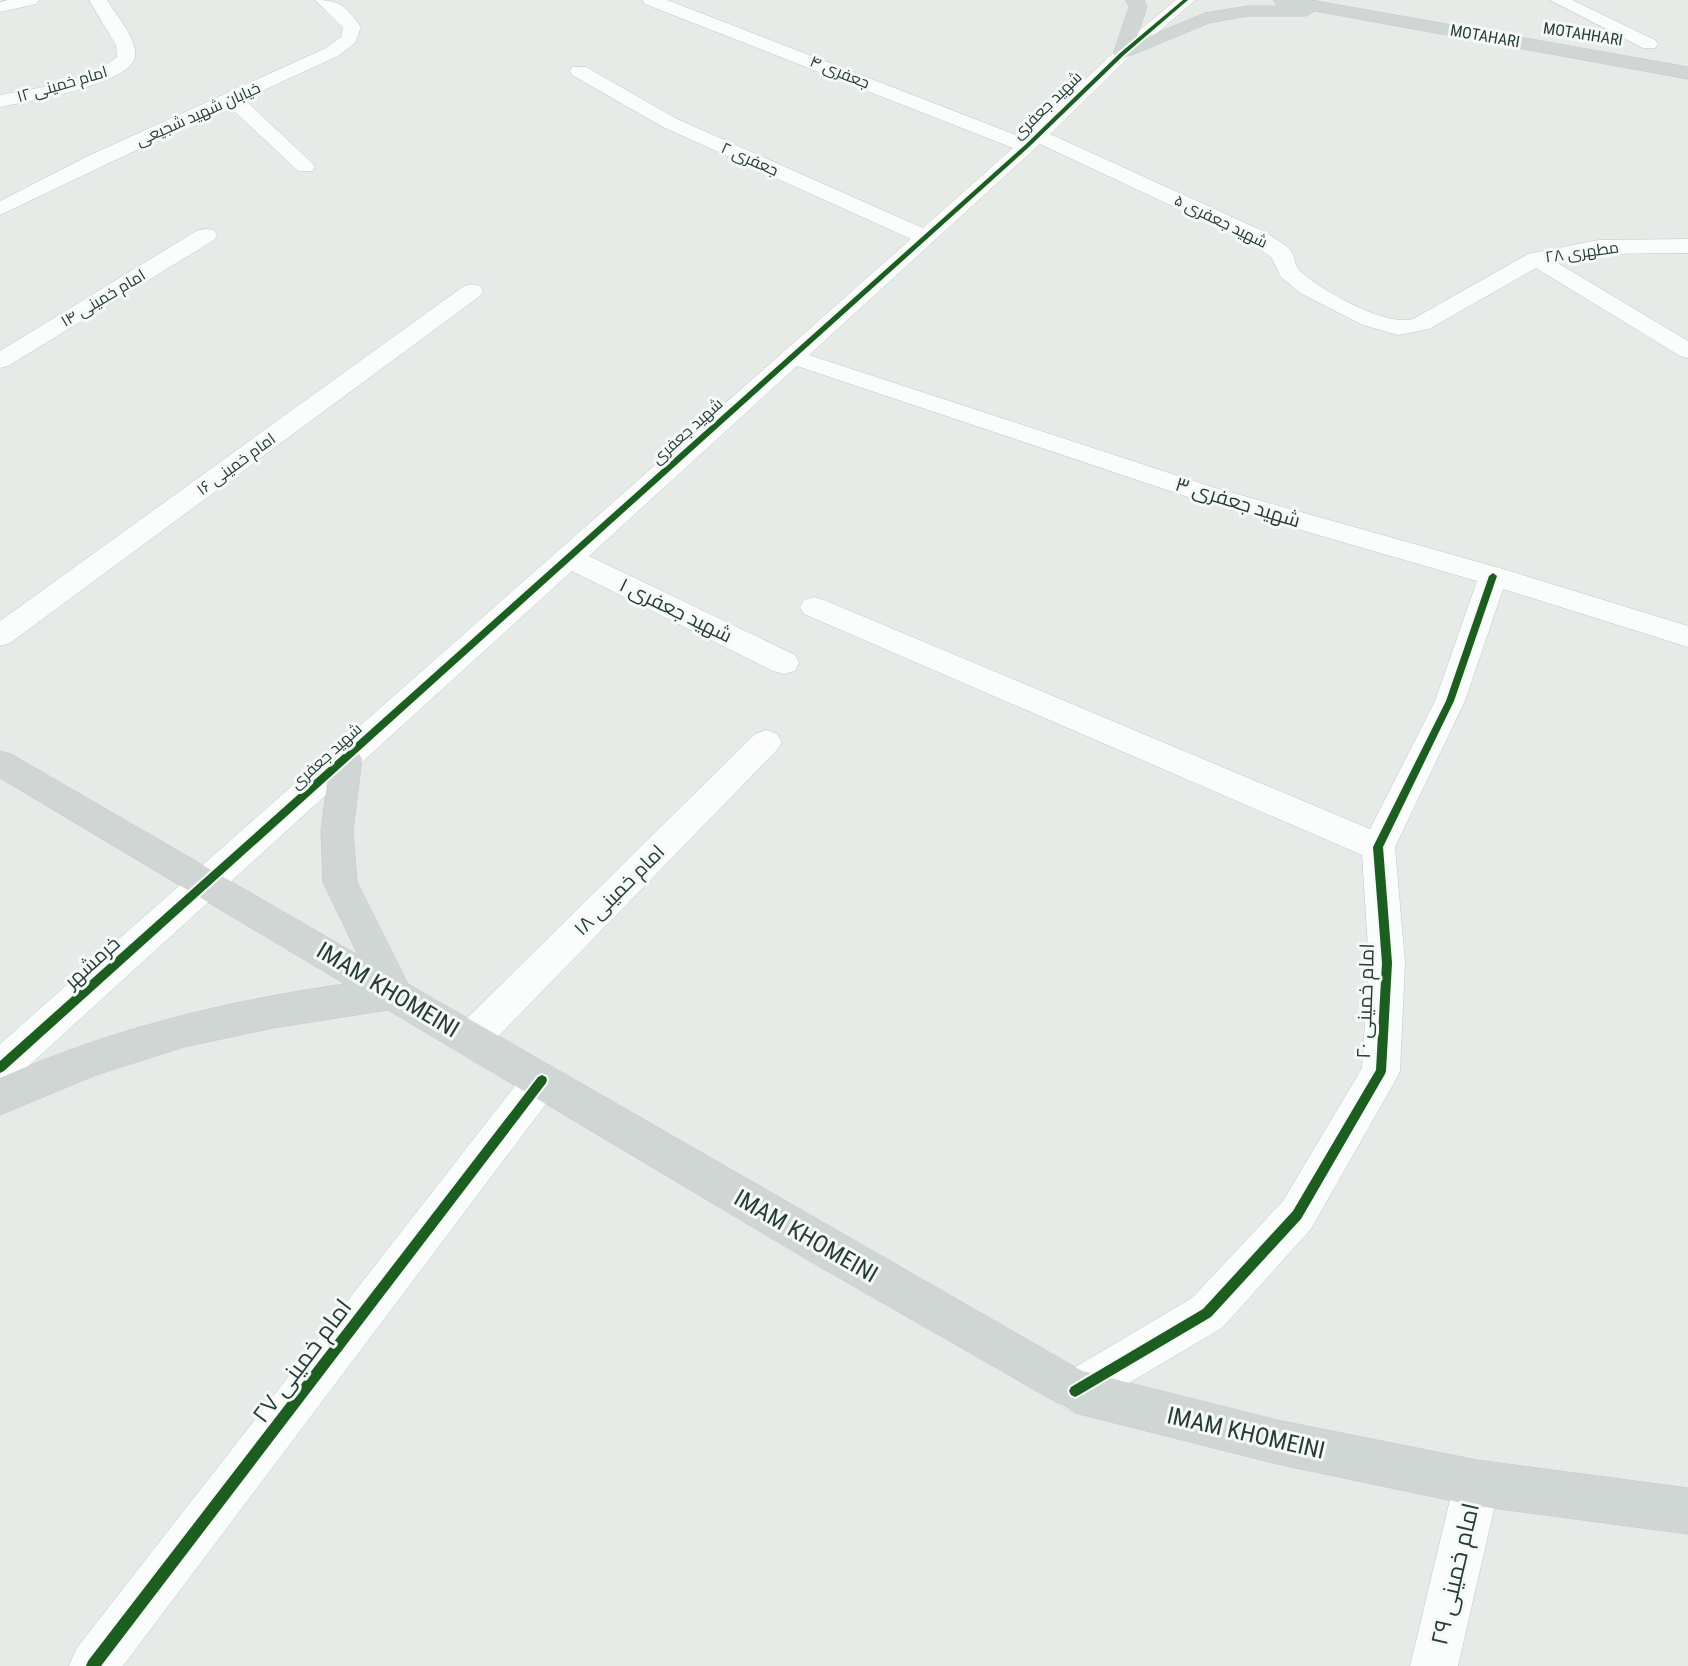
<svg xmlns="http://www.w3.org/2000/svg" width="1688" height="1666" font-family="'Roboto Condensed',Cairo,sans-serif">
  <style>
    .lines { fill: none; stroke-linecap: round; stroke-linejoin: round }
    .minor-casing { stroke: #c3c8c5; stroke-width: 1 }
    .major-casing { stroke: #c2cac7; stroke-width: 1 }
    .minor { fill: #fbfcfc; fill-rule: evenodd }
    .major { fill: #cfd6d4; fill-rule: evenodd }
    .cycleway-casing { stroke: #f5f9f7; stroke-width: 4 }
    .cycleway { fill: #1b5e20; fill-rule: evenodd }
    .labels { text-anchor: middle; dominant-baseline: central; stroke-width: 6; stroke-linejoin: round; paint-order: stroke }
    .far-street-label { font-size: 16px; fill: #253d35; stroke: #f5f9f7 }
    .street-label { font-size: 20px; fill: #253d35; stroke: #f5f9f7 }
    .near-street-label { font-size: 24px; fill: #253d35; stroke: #f5f9f7 }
  </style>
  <rect width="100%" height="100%" fill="#e6ebe8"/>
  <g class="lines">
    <defs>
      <path id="minor" d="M8 0H39L36 4 0 12V2Z
        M89 0H107C115 14 138 39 135 57 130 85 24 102 0 107V95C40 87 85 84 117 57L116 45Z
        M315 0C341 0 346 7 361 27L355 43 338 56 244 99 312 163 315 167 312 171H298L229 106 0 215V201L88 156 326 48 341 37 343 27Z
        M642 0H667L1024 138 1116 50 1176 0H1195L1128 58 1050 134 1265 232C1273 238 1285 243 1291 251 1296 258 1294 265 1300 271 1321 290 1385 327 1413 319L1528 254 1599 240 1688 239V253L1599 254 1556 262 1688 341V358L1680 356 1536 268 1429 329 1398 335 1363 325 1302 294 1281 277 1271 257 1249 242 1040 144 809 355 1212 487 1503 569 1688 626V647L1503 589 1465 701 1395 847 1405 963 1400 1071 1394 1083 1311 1229 1222 1328 1090 1406 1075 1413 1060 1406 1053 1391 1060 1376 1192 1298 1283 1201 1362 1068 1369 963 1362 855 804 614 800 607 804 600 814 597 824 600 1370 829 1435 701 1477 581 1194 499 797 366 589 556 795 655 799 663 795 671 784 674 773 671 572 571 13 1080 0 1085V1044L911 239 663 127 572 75 570 71 572 67H586L677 119 923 228 1013 148 645 4Z
        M1550 0H1572L1655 40 1658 44 1655 48H1643Z
        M206 229 214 230 217 235 214 240 8 366 0 368V351L198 230Z
        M472 284 480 286 483 291 480 296 10 643 0 646V621L464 286Z
        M766 730 777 734 782 742 777 750 484 1051 471 1056 458 1051 453 1039 458 1027 755 734Z
        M542 1063 555 1068 561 1080 555 1092 123 1666H69L76 1649 529 1068Z
        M1477 1460 1493 1467 1500 1483 1458 1666H1410L1454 1483 1461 1467Z"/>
      <path id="major" d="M1126 0H1144L1147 7 1135 42 1205 13 1247 6H1286L1276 4 1273 0H1311L1688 67V79L1315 11 1306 16H1247L1209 23 1122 59 1113 54 1129 7Z
        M346 747 357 750 362 759 353 831 357 882 408 984 1082 1371 1277 1420 1477 1460 1688 1488V1534L1477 1506 1277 1464 1075 1413 808 1260 388 1010 273 1028 184 1047 96 1075 0 1115V1078C111 1029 225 1001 345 984L0 778V751L11 754 358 955 323 882 321 831 330 759 335 750Z"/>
    </defs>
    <use href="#minor" class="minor-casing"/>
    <use href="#major" class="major-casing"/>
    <use href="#minor" class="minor"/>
    <use href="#major" class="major"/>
    <defs>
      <path id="cycleway" d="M1183 0H1188L1124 55 1029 147 4 1071 0 1073V1061L1025 145 1120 53Z
        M1493 573 1497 576 1454 701 1383 847 1392 963 1386 1071 1385 1074 1301 1219 1211 1317 1079 1395 1075 1397 1071 1395 1069 1391 1071 1387 1203 1309 1293 1211 1376 1070 1382 963 1373 847 1446 701 1489 576Z
        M542 1075 546 1077 547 1080 546 1083 101 1666H86L88 1661 538 1077Z"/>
    </defs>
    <use href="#cycleway" class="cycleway-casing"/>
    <use href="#cycleway" class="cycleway"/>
  </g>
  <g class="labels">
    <g class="far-street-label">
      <text transform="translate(1583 34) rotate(9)">MOTAHHARI</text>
      <text transform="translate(1485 36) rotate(10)">MOTAHARI</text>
      <text transform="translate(840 72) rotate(22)">جعفری ۴</text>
      <text transform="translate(62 84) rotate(-16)">امام خمینی ۱۲</text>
      <text transform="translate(1047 105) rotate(-44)">شهید جعفری</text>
      <text transform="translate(198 114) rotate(-24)">خیابان شهید شجیعی</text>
      <text transform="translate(750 159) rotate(24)">جعفری ۲</text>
      <text transform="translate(1221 221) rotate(26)">شهید جعفری ۵</text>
      <text transform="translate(1582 252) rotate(-8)">مطهری ۲۸</text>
      <text transform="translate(103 298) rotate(-31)">امام خمینی ۱۴</text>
      <text transform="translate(687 431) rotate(-42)">شهید جعفری</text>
      <text transform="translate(236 464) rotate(-36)">امام خمینی ۱۶</text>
      <text transform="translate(326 756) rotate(-42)">شهید جعفری</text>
    </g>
    <g class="street-label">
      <text transform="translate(1238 502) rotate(17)">شهید جعفری ۳</text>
      <text transform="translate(676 610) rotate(26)">شهید جعفری ۱</text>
      <text transform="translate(619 890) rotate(-45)">امام خمینی ۱۸</text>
      <text transform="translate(92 962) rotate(-42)">خرمشهر</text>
      <text transform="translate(1365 1001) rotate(-88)">امام خمینی ۲۰</text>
    </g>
    <g class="near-street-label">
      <text transform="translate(388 990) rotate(31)">IMAM KHOMEINI</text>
      <text transform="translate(806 1236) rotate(30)">IMAM KHOMEINI</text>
      <text transform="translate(302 1361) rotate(-53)">امام خمینی ۲۷</text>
      <text transform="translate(1246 1433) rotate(13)">IMAM KHOMEINI</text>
      <text transform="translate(1455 1574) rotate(-77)">امام خمینی ۲۹</text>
    </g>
  </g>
</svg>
